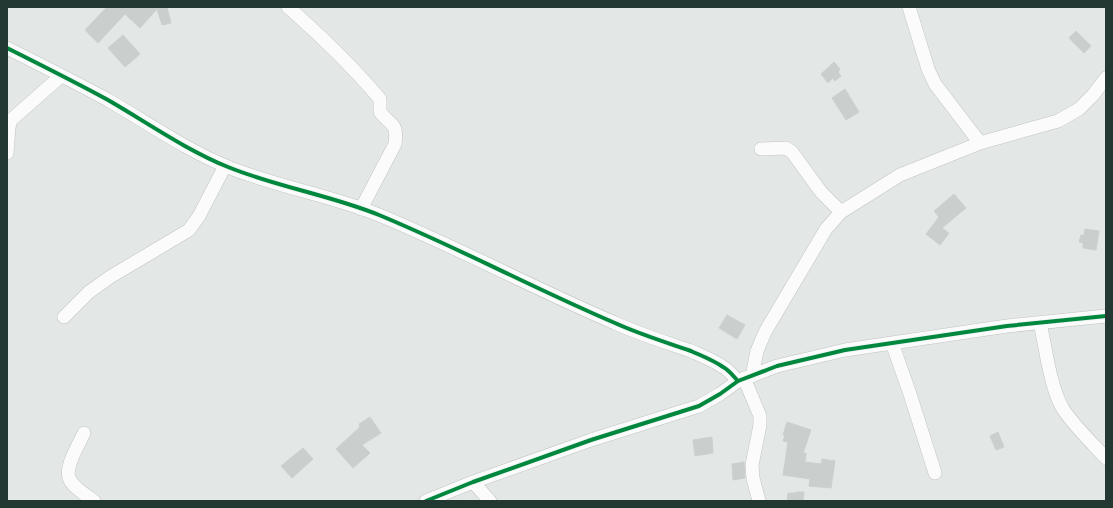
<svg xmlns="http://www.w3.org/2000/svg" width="1113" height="508" font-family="'PT Sans Narrow',sans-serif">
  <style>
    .building { fill: #cacecd; stroke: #ccd0ce }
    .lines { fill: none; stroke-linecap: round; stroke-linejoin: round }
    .minor-casing { stroke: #c0c4c2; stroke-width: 14 }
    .minor { stroke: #fbfbfb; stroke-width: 13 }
    .cycleway-casing { stroke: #f1f6f4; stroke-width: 6 }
    .cycleway { stroke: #00873e; stroke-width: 4 }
  </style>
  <rect width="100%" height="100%" fill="#e3e7e5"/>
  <path class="building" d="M107 7H167L171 23 162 25 157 9 140 28 125 14 98 43 85 30Z
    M1076 31 1091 46 1084 53 1069 38Z
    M123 35 140 54 125 67 108 48Z
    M834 62 840 69 838 72 841 76 835 81 833 78 828 83 821 74Z
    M845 89 859 112 846 120 832 98Z
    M954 194 966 208 942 228 949 233 940 245 926 234 939 217 934 211Z
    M1085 229 1099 231 1096 250 1083 248V243L1079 242 1081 235H1084Z
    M727 315 745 325 737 339 719 328Z
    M370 417 381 433 362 445 370 453 353 468 336 449 360 427 359 424Z
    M787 422 811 430 803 453H806L805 462 821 464 822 459 835 461 831 488 809 486 810 479 783 475 788 442 783 441 785 435H783Z
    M998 432 1004 447 996 450 990 436Z
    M712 437 713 453 695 456 693 440Z
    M303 448 313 459 292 478 281 466Z
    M744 462 745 478 733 480 732 464Z
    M796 492H804L803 501H787L788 493H796Z"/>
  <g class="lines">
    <defs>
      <path id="minor" d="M288 7C321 36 352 66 380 99V112C391 126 398 122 395 144L361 209
        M909 7 928 69 935 84 980 143
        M7 48C41 65 75 82 108 100 148 123 186 150 228 167 277 187 330 195 379 215 459 248 535 289 615 323 639 334 665 342 691 351 702 356 713 360 723 367 729 370 733 376 738 381
        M761 149 786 148 792 152 821 192 841 212
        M7 153 9 127 11 120 61 76
        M64 317 89 292 110 277 189 230 199 216 225 166
        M1040 323C1046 349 1050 387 1063 409 1075 427 1092 443 1106 458
        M892 343 910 394 935 473
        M752 376 757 351 765 332 826 229 841 212 900 175 980 143 1058 121 1079 109 1093 95 1106 78
        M744 378 760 416V425L752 465 753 478 759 501
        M84 433C79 444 63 469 70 480 74 488 87 496 94 501
        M473 482 490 501
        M426 501 473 482 591 440 699 406 720 394 738 381 777 366 845 350 1007 326 1106 316"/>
    </defs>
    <use href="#minor" class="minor-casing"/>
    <use href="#minor" class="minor"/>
    <defs>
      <path id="cycleway" d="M7 48C41 65 75 82 108 100 148 123 186 150 228 167 277 187 330 195 379 215 459 248 535 289 615 323 639 334 665 342 691 351 702 356 713 360 723 367 729 370 733 376 738 381
        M426 501 473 482 591 440 699 406 720 394 738 381 777 366 845 350 1007 326 1106 316"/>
    </defs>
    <use href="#cycleway" class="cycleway-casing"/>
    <use href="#cycleway" class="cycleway"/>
  </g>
  <rect width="1113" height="508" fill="none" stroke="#233833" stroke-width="16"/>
</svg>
